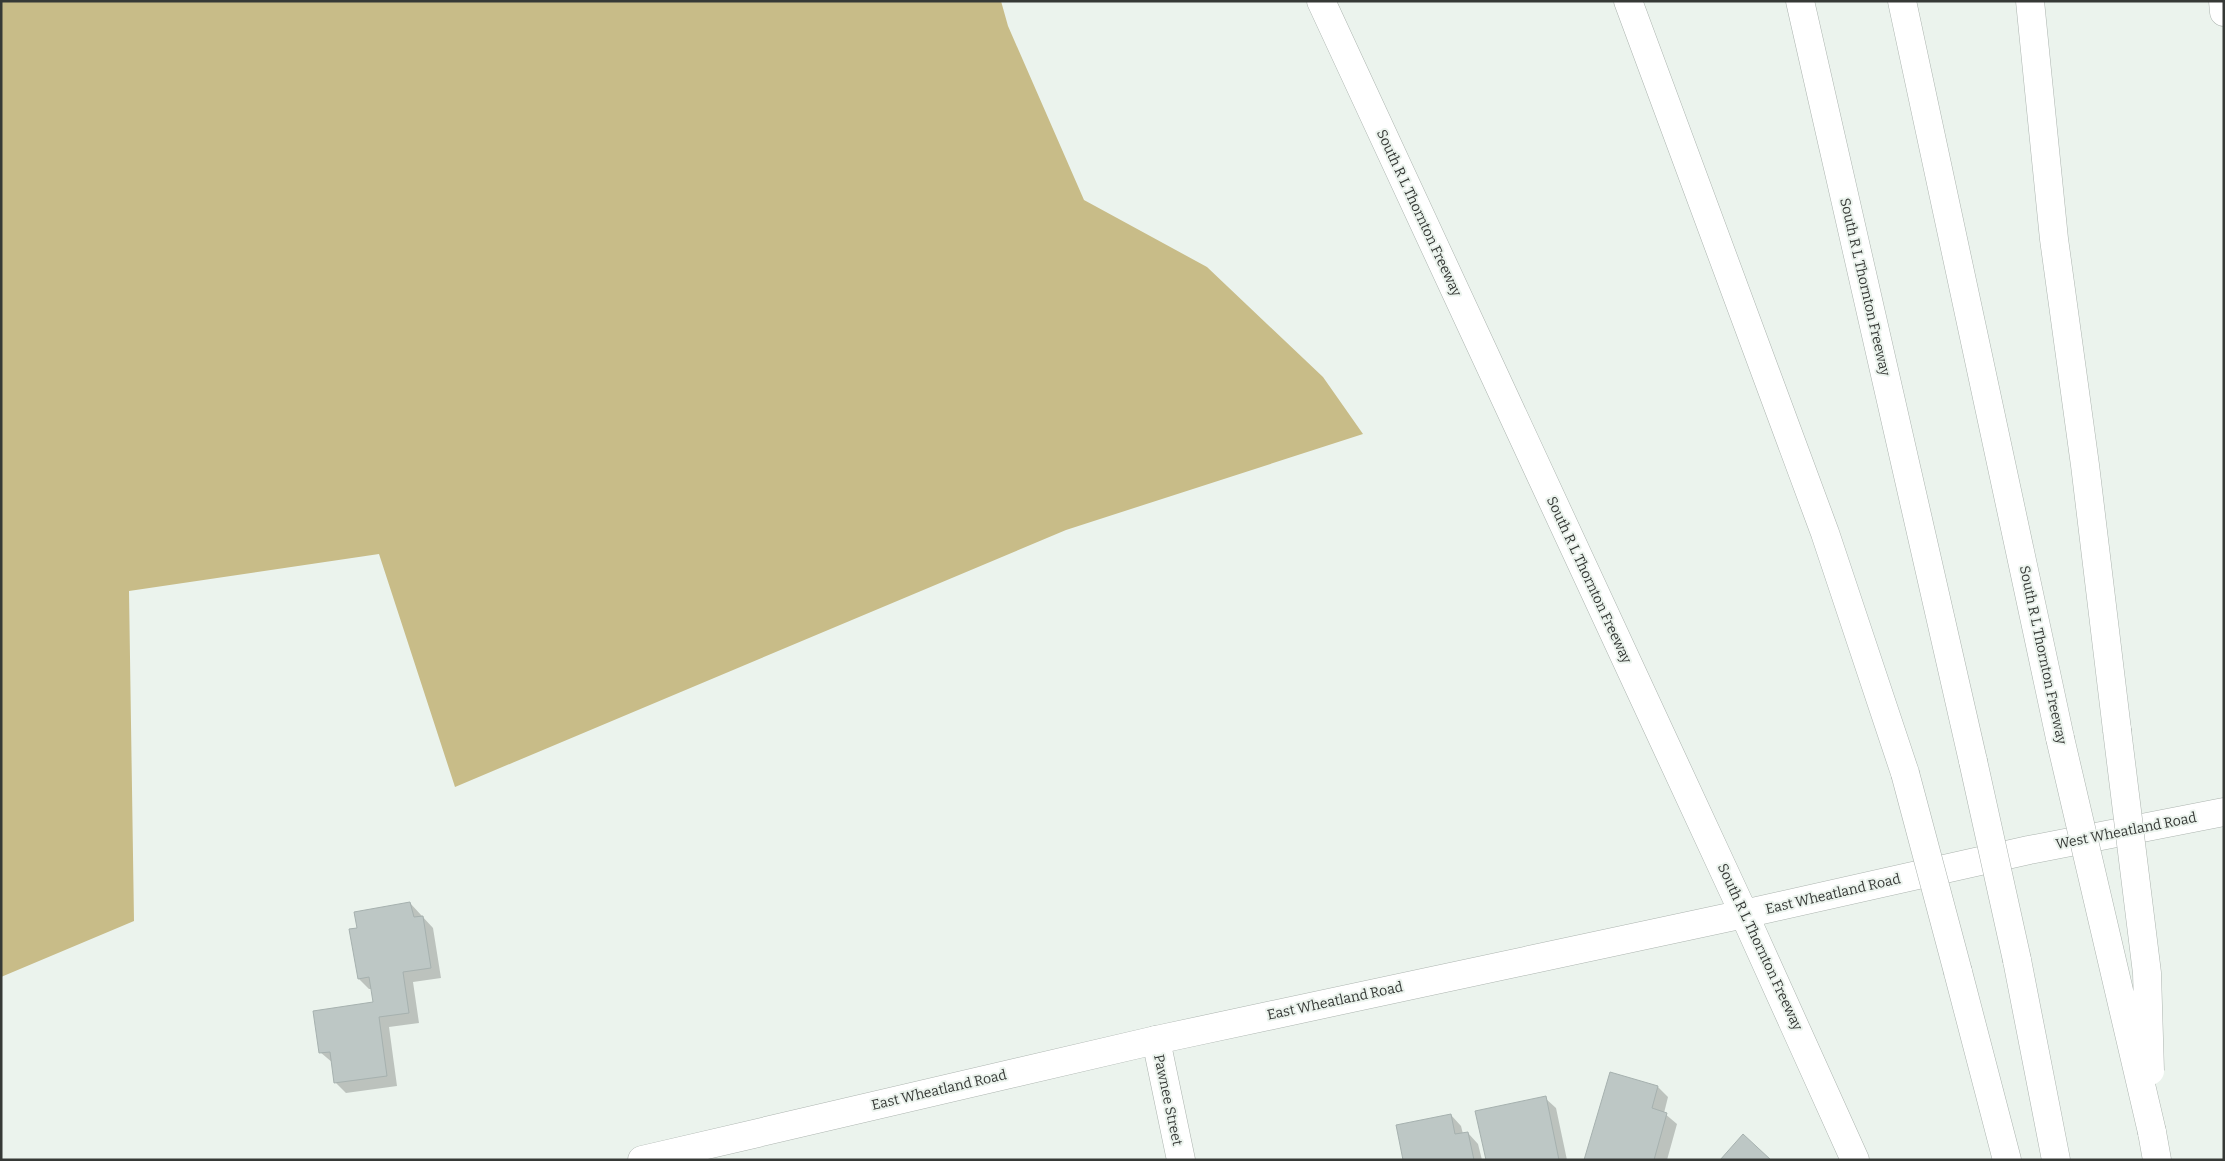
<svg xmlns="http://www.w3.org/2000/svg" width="2225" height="1161" font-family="Bitter,serif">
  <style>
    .forest { fill: #c8bc88 }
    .shadow { fill: #0003 }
    .building { fill: #bdc7c5; stroke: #a6b1af }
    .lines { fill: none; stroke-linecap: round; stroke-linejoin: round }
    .minor-casing { stroke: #acb4af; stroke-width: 29 }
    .tertiary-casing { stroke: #acb4af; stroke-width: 29 }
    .secondary-casing { stroke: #acb4af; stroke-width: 29 }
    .motorway-casing { stroke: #acb4af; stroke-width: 29 }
    .minor { stroke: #fff; stroke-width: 28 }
    .tertiary { stroke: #fff; stroke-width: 28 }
    .secondary { stroke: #fff; stroke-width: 28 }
    .motorway { stroke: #fff; stroke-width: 28 }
    .motorway-bridge-casing { stroke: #acb4af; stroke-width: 29; stroke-linecap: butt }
    .motorway-bridge { stroke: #fff; stroke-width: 28 }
    .labels { text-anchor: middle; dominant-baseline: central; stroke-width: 4; stroke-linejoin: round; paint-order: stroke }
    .street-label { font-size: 14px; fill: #363936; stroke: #ebf3ed }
  </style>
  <rect width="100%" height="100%" fill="#ebf3ed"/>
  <path class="forest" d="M1 1H1001L1008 26 1084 200 1207 267 1323 377 1363 434 1066 530 455 787 379 554 129 591 134 921 1 977Z"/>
  <path class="shadow" d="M410 903 433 928 441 978 413 982 419 1023 389 1027 397 1086 346 1093 336 1083 333 1063 320 1052 375 1003 372 989H369L359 979 358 929Z
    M1658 1087 1668 1097 1664 1113 1677 1124 1667 1160H1586Z
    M1545 1098 1556 1108 1567 1160H1487Z
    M1451 1115 1461 1126 1463 1134 1468 1133 1478 1144 1482 1160H1404Z"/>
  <path class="building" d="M410 902 414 917 423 916 431 968 403 972 409 1013 379 1017 387 1076 334 1083 330 1052 319 1053 313 1011 373 1002 369 977 358 979 349 929 357 928 354 912Z
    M1610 1072 1658 1086 1652 1108 1667 1113 1654 1160H1584Z
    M1546 1096 1559 1160H1486L1475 1111Z
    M1451 1114 1455 1134 1468 1132 1474 1160H1403L1396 1125Z
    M1743 1134 1771 1160H1720Z"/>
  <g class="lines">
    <defs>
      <path id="minor" d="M1156 1040 1181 1160"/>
      <path id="tertiary" d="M642 1160 1156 1040 1744 914"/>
      <path id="secondary" d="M1321 1 1744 914 1855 1160
        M2223 1 2224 12
        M1744 914 2029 850 2224 812"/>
      <path id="motorway" d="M1628 1 1825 533 1905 773
        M1800 1 1973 761
        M1902 1 2060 738
        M2030 1 2054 239 2085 465 2117 730
        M2017 960 2056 1160
        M1958 972 2007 1160
        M2152 1132 2157 1160"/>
    </defs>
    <use href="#minor" class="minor-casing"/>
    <use href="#tertiary" class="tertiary-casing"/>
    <use href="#secondary" class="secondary-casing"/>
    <use href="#motorway" class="motorway-casing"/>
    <use href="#minor" class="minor"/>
    <use href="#tertiary" class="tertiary"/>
    <use href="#secondary" class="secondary"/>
    <use href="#motorway" class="motorway"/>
    <defs>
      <path id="motorway-bridge" d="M2117 730 2147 973 2150 1071
        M2060 738 2152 1132
        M1973 761 2017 960
        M1905 773 1958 972"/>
    </defs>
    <use href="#motorway-bridge" class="motorway-bridge-casing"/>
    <use href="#motorway-bridge" class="motorway-bridge"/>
  </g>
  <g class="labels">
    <g class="street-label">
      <text transform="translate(1419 213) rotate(65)">South R L Thornton Freeway</text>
      <text transform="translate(1865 287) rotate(77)">South R L Thornton Freeway</text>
      <text transform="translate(1589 580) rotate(65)">South R L Thornton Freeway</text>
      <text transform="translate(2043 655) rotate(78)">South R L Thornton Freeway</text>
      <text transform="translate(2126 831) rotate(-11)">West Wheatland Road</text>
      <text transform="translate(1833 894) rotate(-13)">East Wheatland Road</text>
      <text transform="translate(1760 947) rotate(65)">South R L Thornton Freeway</text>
      <text transform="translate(1335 1001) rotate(-12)">East Wheatland Road</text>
      <text transform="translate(939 1090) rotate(-13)">East Wheatland Road</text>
      <text transform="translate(1168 1100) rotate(78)">Pawnee Street</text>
    </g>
  </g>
  <rect width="2225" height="1161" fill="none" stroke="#363936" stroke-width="5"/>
</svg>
